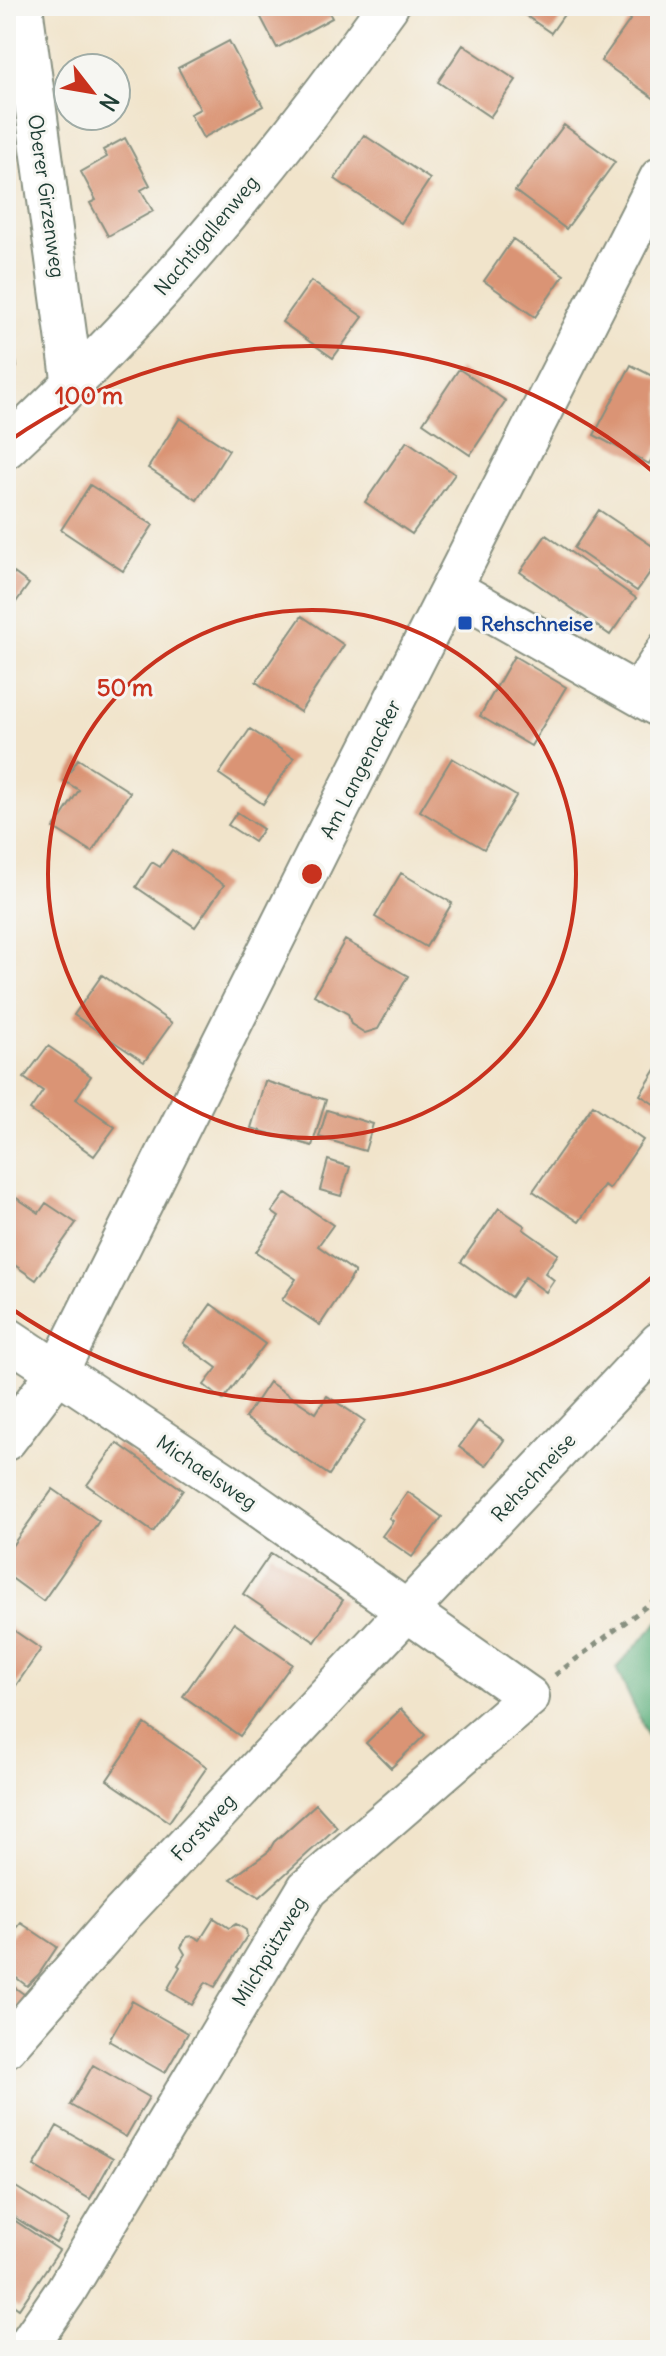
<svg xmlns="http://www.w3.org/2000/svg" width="666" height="2356" font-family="Delius,sans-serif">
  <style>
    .forest { fill: #5eb07e; stroke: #3e7659; stroke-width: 2 }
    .building { fill: #da9474 }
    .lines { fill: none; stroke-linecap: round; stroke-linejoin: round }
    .lane-casing { stroke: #889080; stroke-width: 24 }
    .street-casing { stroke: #889080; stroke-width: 44 }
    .path { stroke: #889080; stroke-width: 5; stroke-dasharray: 6 6; stroke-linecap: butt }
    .lane { stroke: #fff; stroke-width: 20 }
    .street { stroke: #fff; stroke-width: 40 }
    .ring { fill: none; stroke: #c8321e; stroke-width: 4 }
    .transit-dot { fill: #1a4fb4; stroke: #f6f6f2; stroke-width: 3 }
    .labels { text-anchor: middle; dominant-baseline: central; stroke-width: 6; stroke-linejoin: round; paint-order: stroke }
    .street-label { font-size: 20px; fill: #1f3d34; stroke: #f6f6f2 }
    .transit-label { font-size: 20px; font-weight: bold; fill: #164399; stroke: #f6f6f2; text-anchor: start }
    .centre { fill: #c8321e; stroke: #f6f6f2; stroke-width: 4 }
    .ring-label { font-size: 24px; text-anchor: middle; font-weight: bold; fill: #c8321e; stroke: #f6f6f2; stroke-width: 6; stroke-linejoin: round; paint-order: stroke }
  </style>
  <rect width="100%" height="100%" fill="#f6f6f2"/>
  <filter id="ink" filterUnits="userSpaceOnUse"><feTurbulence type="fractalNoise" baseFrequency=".0125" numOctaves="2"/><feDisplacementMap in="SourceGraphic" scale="16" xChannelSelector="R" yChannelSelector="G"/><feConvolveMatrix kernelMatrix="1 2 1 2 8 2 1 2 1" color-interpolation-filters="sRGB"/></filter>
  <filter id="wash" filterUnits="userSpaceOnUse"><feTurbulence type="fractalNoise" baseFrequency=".006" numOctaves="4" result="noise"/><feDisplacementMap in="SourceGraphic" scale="32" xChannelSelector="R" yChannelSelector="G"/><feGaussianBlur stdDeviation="1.8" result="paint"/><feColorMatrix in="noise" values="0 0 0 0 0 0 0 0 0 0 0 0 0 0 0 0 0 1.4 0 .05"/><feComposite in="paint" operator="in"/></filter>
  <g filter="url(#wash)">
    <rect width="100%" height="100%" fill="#f1e4cb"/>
    <path class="forest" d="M660 1620V1762L616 1668Z"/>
    <g id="blocks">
      <path class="building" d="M255 6H326L332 18 277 48Z
        M512 6H570L551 33Z
        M640 6H660V92L655 99 601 61Z
        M229 41 263 106 203 138 190 114 200 109 178 68Z
        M463 45 516 80 490 117 438 82Z
        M564 125 615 162 566 229 515 191Z
        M364 135 430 179 401 223 335 179Z
        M125 138 150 185 141 190 153 211 108 236 90 203 96 200 81 172 107 157 103 150Z
        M513 239 564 275 535 317 484 281Z
        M311 281 363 317 333 358 282 322Z
        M6 292 17 367 6 377Z
        M631 365 660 380V443L649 464 594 435Z
        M459 369 506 401 470 455 423 423Z
        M180 418 229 450 197 500 148 468Z
        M407 441 455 474 412 534 365 502Z
        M90 485 153 525 123 571 61 530Z
        M599 510 660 551V558L637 591 574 548Z
        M546 535 636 598 610 635 520 572Z
        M6 567 29 584 6 616Z
        M302 616 344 645 300 712 256 682Z
        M514 656 566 687 531 746 480 716Z
        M250 729 294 758 263 804 219 774Z
        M452 758 516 796 484 849 420 811Z
        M78 759 130 792 92 852 54 828 79 790 64 781Z
        M237 812 263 829 254 842 228 825Z
        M172 850 224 885 195 927 136 887 152 862 160 867Z
        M401 873 452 903 426 947 375 917Z
        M345 940 408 976 378 1029 365 1033 351 1024 348 1014 314 995Z
        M102 975 172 1023 144 1062 74 1015Z
        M48 1046 91 1076 76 1099 115 1127 94 1156 30 1110 43 1091 24 1078Z
        M660 1063V1108L640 1095Z
        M265 1081 326 1100 312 1146 251 1128Z
        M593 1105 643 1140 609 1189 604 1185 579 1222 533 1191Z
        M327 1110 373 1124 365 1151 319 1137Z
        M328 1160 350 1167 341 1196 320 1190Z
        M286 1193 333 1225 318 1246 355 1272 320 1325 282 1300 296 1279 256 1252 279 1217 272 1212Z
        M15 1197 39 1213 46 1203 76 1223 36 1280 6 1259 11 1252 6 1248V1210Z
        M499 1208 525 1226 523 1229 558 1254 545 1273 554 1280 546 1292 525 1277 511 1297 461 1262Z
        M211 1304 265 1344 223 1400 204 1385 217 1368 183 1343Z
        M269 1382 316 1413 327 1396 365 1421 329 1475 245 1418Z
        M478 1421 504 1440 486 1466 459 1447Z
        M117 1443 183 1490 153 1532 87 1485Z
        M53 1489 99 1521 43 1601 6 1574V1554Z
        M408 1492 442 1517 412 1557 382 1536 393 1521 389 1518Z
        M271 1553 343 1600 315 1642 243 1594Z
        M234 1623 292 1664 240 1736 183 1696Z
        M6 1625 41 1649 6 1700Z
        M401 1709 425 1735 391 1768 366 1743Z
        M145 1724 207 1767 169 1822 107 1780Z
        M316 1804 337 1827 260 1897 231 1879 269 1851 274 1842Z
        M214 1918 229 1928 236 1924 246 1930 247 1936 215 1987 206 1982 192 2005 167 1990 180 1967 178 1965 185 1954 181 1947 187 1937 193 1936 200 1940Z
        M21 1923 57 1947 39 1974 27 1986 6 1970V1942Z
        M6 1981 28 1997 6 2019Z
        M132 2001 188 2033 165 2073 109 2041Z
        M93 2065 149 2097 126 2137 70 2105Z
        M57 2126 113 2158 90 2199 34 2166Z
        M6 2181 69 2220 56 2243 6 2212Z
        M14 2220 59 2250 19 2309 6 2300V2232Z"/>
    </g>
  </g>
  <g filter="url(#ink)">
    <use href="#blocks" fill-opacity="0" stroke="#889080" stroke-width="2"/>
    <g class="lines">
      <defs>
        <path id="lane" d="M629 690 660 643"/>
        <path id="street" d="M22 6 73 386
          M6 448C148 316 275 164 388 6
          M452 589 660 707
          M6 1337 224 1482 529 1697 307 1889 65 2292 25 2350
          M6 1440 57 1373 339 809 660 178
          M6 2047 123 1913 660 1342"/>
      </defs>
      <use href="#lane" class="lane-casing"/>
      <use href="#street" class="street-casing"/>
      <path class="path" d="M555 1675 660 1596"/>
      <use href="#lane" class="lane"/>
      <use href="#street" class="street"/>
    </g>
  </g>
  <g class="ring">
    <circle cx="312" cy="874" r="264"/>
    <path d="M658 1272A528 528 0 0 1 9 1307M9 441A528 528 0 0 1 658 476"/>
  </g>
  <rect class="transit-dot" x="457" y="615" width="16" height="16" rx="4"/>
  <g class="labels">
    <g class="street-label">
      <text transform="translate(47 196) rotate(82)">Oberer Girzenweg</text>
      <text transform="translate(206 235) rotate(-50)">Nachtigallenweg</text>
      <text transform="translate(360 769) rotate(-63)">Am Langenacker</text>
      <text transform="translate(207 1472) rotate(34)">Michaelsweg</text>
      <text transform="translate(533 1477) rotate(-47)">Rehschneise</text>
      <text transform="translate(203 1827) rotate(-47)">Forstweg</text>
      <text transform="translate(269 1951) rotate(-59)">Milchpützweg</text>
    </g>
    <g class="transit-label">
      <text x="481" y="623">Rehschneise</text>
    </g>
  </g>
  <circle cx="312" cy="874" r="12" class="centre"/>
  <g class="ring-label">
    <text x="89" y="404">100 m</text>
    <text x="125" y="696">50 m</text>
  </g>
  <rect width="666" height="2356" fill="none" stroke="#f6f6f2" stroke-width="32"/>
  <g transform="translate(92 92) rotate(121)"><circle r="38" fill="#f6f6f2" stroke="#a0aca6" stroke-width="2"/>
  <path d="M0-6L14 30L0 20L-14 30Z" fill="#c8321e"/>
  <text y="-12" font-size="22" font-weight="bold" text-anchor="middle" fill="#1f3d34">N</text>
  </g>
</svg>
